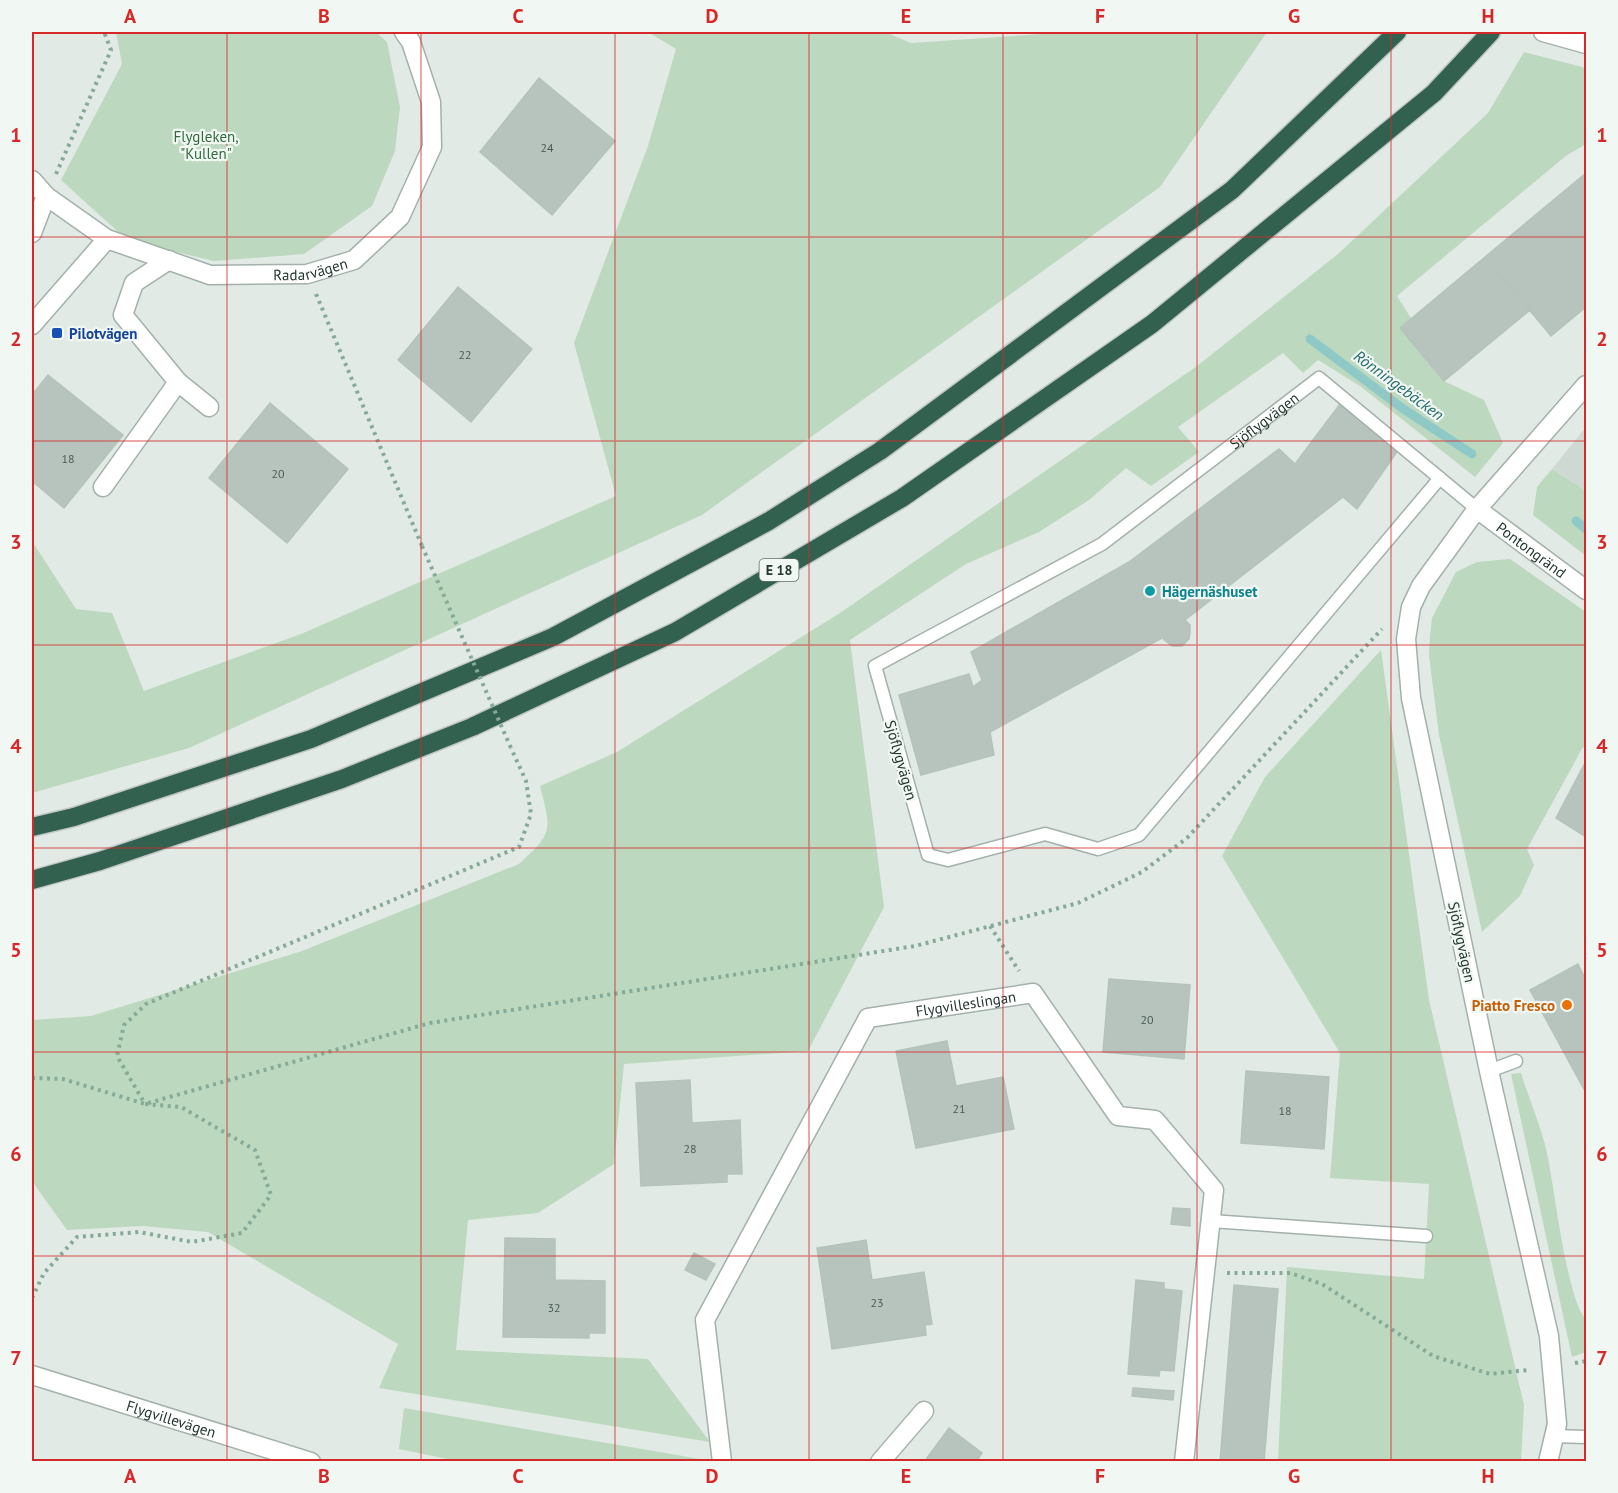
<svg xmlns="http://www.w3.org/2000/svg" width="1618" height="1493" font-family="'PT Sans',sans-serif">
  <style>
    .built { fill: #cfd9d3 }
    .green { fill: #bcd9bf }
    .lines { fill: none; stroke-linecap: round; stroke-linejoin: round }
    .stream { stroke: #8fc9c7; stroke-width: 9 }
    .building { fill: #b7c4bd; stroke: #b4c3ba; stroke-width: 1.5 }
    .service-casing { stroke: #a4b1aa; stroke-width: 15 }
    .minor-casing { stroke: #a4b1aa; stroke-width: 21 }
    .motorway-casing { stroke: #c1c7c5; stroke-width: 21 }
    .path { stroke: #85aa97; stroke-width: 4; stroke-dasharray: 3 4.5; stroke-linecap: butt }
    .service { stroke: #fff; stroke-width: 12 }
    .minor { stroke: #fff; stroke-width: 18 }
    .motorway { stroke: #33614f; stroke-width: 18 }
    .path-bridge { stroke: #85aa97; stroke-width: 4; stroke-dasharray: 3 4.5; stroke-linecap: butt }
    .grid { fill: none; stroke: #d62828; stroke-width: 1.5; stroke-opacity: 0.55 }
    .transit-dot { fill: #1a4fb4; stroke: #f1f7f3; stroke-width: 2 }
    .culture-dot { fill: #0f9aa8; stroke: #f1f7f3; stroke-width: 2 }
    .food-dot { fill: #e8710a; stroke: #f1f7f3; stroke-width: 2 }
    .labels { text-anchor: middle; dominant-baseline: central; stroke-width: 4.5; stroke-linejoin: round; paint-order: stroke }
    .number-label { font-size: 12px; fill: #485b52 }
    .shield { fill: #f1f7f3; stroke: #61716a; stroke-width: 1.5 }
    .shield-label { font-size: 14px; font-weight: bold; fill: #23382f }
    .park-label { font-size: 15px; fill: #326b3d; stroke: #f1f7f3 }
    .street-label { font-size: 15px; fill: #23382f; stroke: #f1f7f3 }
    .transit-label { font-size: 15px; font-weight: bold; fill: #164399; stroke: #f1f7f3; text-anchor: start }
    .culture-label { font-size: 15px; font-weight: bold; fill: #0d838f; stroke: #f1f7f3; text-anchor: start }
    .food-label { font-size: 15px; font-weight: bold; fill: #c56008; stroke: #f1f7f3; text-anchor: end }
    .water-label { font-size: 16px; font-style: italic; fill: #246d6c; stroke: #f1f7f3 }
    .neatline { fill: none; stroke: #d62828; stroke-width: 2 }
    .grid-label { font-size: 20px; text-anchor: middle; font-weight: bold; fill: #d62828 }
  </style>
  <rect width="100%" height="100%" fill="#e1eae4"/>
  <path class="built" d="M1586 427V491L1552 469Z"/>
  <path class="green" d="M116 32H376L387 42 400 107 395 151 372 206 304 254 214 261 127 240 61 180 122 64Z
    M648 32H885L911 43 1073 32H1267L1160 187 702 515 189 748 32 793V541L76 609 112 613 144 691 301 634 616 496 574 343 648 146 676 49Z
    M1524 52 1586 68V144L1567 155 1397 296 1411 318 1400 328 1444 381 1484 400 1503 443 1475 477 1360 386 1318 360 1303 373 1283 353 1178 427 1199 452 1151 486 1126 468 1089 500 1039 532 966 564 850 640 884 907 808 1051 624 1064 614 1164 538 1213 468 1220 456 1350 648 1359 710 1442 379 1388 398 1344 208 1232 143 1226 67 1230 32 1181V1020L91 1016 302 951 519 864C554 832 551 830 540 786L617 752 840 613 1197 366 1338 254 1488 113Z
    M1552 469 1586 491V556L1533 515 1537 487Z
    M1510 559 1586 612V750L1583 747 1527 849 1534 865 1520 896 1482 932 1439 735 1429 655 1430 636 1432 618 1456 572 1477 562Z
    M1381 650 1429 1000 1524 1405 1521 1461H1278L1287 1267 1424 1279 1429 1184 1330 1178 1340 1053 1222 856 1265 777Z
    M1521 1073C1529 1099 1541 1126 1547 1153 1554 1184 1567 1302 1586 1319V1352L1572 1357 1511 1074Z
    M404 1408 700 1459 699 1462H462L399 1449Z"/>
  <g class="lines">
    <path class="stream" d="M1310 339 1402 408 1472 454
      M1576 521 1586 529"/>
  </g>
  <path class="building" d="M539 78 615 141 552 215 480 152Z
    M1586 173V257L1527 307 1485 257Z
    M1485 257 1530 310 1444 381 1400 328Z
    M1586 257V307L1551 336 1527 307Z
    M458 287 532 349 471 422 398 360Z
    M48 375 123 435 64 508 32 481V395Z
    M270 403 348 469 287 543 209 478Z
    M1340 404 1399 449 1357 509 1343 497 1185 620 1190 625V632L1189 639 1182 646H1172L1162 638 990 732 994 755 921 775 899 695 969 674 973 687 982 680 971 652 1129 562 1279 449 1295 464Z
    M1586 761V837L1556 818Z
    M1578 964 1586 980V1093L1530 990Z
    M1109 979 1190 985 1184 1059 1103 1052Z
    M947 1041 956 1086 1003 1077 1014 1129 916 1148 896 1051Z
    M1246 1071 1329 1077 1324 1149 1241 1143Z
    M690 1080 692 1123 740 1120 742 1174H727V1182L641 1186 636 1083Z
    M1173 1208 1190 1209V1226L1171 1224Z
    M505 1238 555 1239V1280L605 1281V1333H589V1338L503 1337Z
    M866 1240 872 1280 924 1272 932 1324 925 1325 926 1335 832 1349 817 1248Z
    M694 1253 715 1264 706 1280 685 1270Z
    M1136 1280 1164 1283V1289L1182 1291 1174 1371 1160 1370 1159 1376 1128 1374Z
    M1234 1285 1278 1289 1264 1462H1220Z
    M1133 1388 1174 1391 1173 1400 1132 1396Z
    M949 1428 982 1453 976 1462H924Z"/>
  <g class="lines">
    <defs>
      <g id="service">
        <path id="s1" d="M1440 478 1139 835 1098 849 1045 834 948 860 928 855 875 666 1102 544 1319 378 1477 509"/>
        <path d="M1489 1071 1516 1061"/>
        <path d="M1211 1221 1426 1236"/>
        <path d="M1554 1436 1586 1437"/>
      </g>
      <g id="minor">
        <path d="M1543 32 1586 44"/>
        <path id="s2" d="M32 180 46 196 107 239 210 275 307 274 354 260 400 217 432 147 431 102 411 42 404 32"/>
        <path d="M32 233 46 196"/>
        <path d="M32 325 107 239"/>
        <path d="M178 382 209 407"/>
        <path d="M103 487 178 382 123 315 134 283 169 260"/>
        <path id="s3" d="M1477 509 1586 590"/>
        <path id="s4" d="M32 1375 311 1462"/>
        <path id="s5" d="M722 1462 705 1320 868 1018 1033 993 1118 1116 1155 1120 1214 1190 1184 1462"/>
        <path d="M880 1462 924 1411"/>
        <path d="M1548 1462 1557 1424 1549 1336 1489 1071 1411 698 1406 639 1411 607 1421 586 1477 509 1586 385"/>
      </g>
      <path id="motorway" d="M32 827 74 817 311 739 553 637 769 521 880 451 1232 190 1397 32
        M32 880 100 861 342 779 472 727 675 632 902 498 1152 324 1434 93 1491 32"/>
    </defs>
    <use href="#service" class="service-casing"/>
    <use href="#minor" class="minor-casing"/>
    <use href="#motorway" class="motorway-casing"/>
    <path class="path" d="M56 174 111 50 104 32
      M316 294 422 546
      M990 926 1019 971
      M32 1078 63 1079 145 1104 430 1023 915 946 1078 903 1142 872 1187 838 1382 629
      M1227 1273H1290L1322 1284 1433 1356 1490 1374 1529 1370
      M32 1298 44 1273 77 1237 139 1232 192 1242 242 1233 271 1195 255 1150 181 1107 145 1104 117 1056 124 1025 146 1004 519 847 531 814 526 781 511 748
      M1575 1363 1586 1361"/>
    <use href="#service" class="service"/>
    <use href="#minor" class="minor"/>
    <use href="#motorway" class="motorway"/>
    <path class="path-bridge" d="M422 546 511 748"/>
  </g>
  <path class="grid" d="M227 32V1462M421 32V1462M615 32V1462M809 32V1462M1003 32V1462M1197 32V1462M1391 32V1462M32 237H1586M32 441H1586M32 645H1586M32 848H1586M32 1052H1586M32 1256H1586"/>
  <rect class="transit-dot" x="51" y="327" width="12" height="12" rx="3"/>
  <circle class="culture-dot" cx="1150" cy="591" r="6"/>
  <circle class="food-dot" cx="1567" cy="1005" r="6"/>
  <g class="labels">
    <g class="number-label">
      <text x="547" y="147">24</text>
      <text x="465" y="354">22</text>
      <text x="68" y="458">18</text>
      <text x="278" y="473">20</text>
      <text x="1147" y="1019">20</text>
      <text x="959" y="1108">21</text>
      <text x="1285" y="1110">18</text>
      <text x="690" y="1148">28</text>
      <text x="877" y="1302">23</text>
      <text x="554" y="1307">32</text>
    </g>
    <rect class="shield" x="759.5" y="559" width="39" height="22" rx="4.5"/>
    <g class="shield-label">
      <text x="779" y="570">E 18</text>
    </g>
    <g class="park-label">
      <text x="206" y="136">Flygleken,<tspan x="206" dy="17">"Kullen"</tspan></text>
    </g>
    <g class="street-label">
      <text stroke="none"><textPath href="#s2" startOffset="306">Radarvägen</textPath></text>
      <text stroke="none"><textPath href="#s1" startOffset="1344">Sjöflygvägen</textPath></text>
      <text stroke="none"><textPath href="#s3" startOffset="68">Pontongränd</textPath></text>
      <text transform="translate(901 760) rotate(74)">Sjöflygvägen</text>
      <text transform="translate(1462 942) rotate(78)">Sjöflygvägen</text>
      <text stroke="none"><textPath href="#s5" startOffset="585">Flygvilleslingan</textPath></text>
      <text stroke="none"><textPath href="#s4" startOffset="146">Flygvillevägen</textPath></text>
    </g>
    <g class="transit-label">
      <text x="69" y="333">Pilotvägen</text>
    </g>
    <g class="culture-label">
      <text x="1162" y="591">Hägernäshuset</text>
    </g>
    <g class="food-label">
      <text x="1555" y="1005">Piatto Fresco</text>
    </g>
    <g class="water-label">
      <text transform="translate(1399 385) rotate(36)">Rönningebäcken</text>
    </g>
  </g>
  <rect width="1618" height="1493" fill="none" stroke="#f1f7f3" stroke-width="66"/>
  <rect x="33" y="33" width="1552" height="1427" class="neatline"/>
  <g class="grid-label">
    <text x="130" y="23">A</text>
    <text x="324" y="23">B</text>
    <text x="518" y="23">C</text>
    <text x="712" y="23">D</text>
    <text x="906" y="23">E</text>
    <text x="1100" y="23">F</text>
    <text x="1294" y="23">G</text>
    <text x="1488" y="23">H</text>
    <text x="16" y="142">1</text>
    <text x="1602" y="142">1</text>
    <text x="16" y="346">2</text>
    <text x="1602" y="346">2</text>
    <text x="16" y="549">3</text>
    <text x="1602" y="549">3</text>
    <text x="16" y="753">4</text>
    <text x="1602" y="753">4</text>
    <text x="16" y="957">5</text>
    <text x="1602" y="957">5</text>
    <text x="16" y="1161">6</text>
    <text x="1602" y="1161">6</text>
    <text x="16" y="1365">7</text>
    <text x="1602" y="1365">7</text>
    <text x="130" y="1483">A</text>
    <text x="324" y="1483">B</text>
    <text x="518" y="1483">C</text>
    <text x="712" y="1483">D</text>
    <text x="906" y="1483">E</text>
    <text x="1100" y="1483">F</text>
    <text x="1294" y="1483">G</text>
    <text x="1488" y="1483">H</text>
  </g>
</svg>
